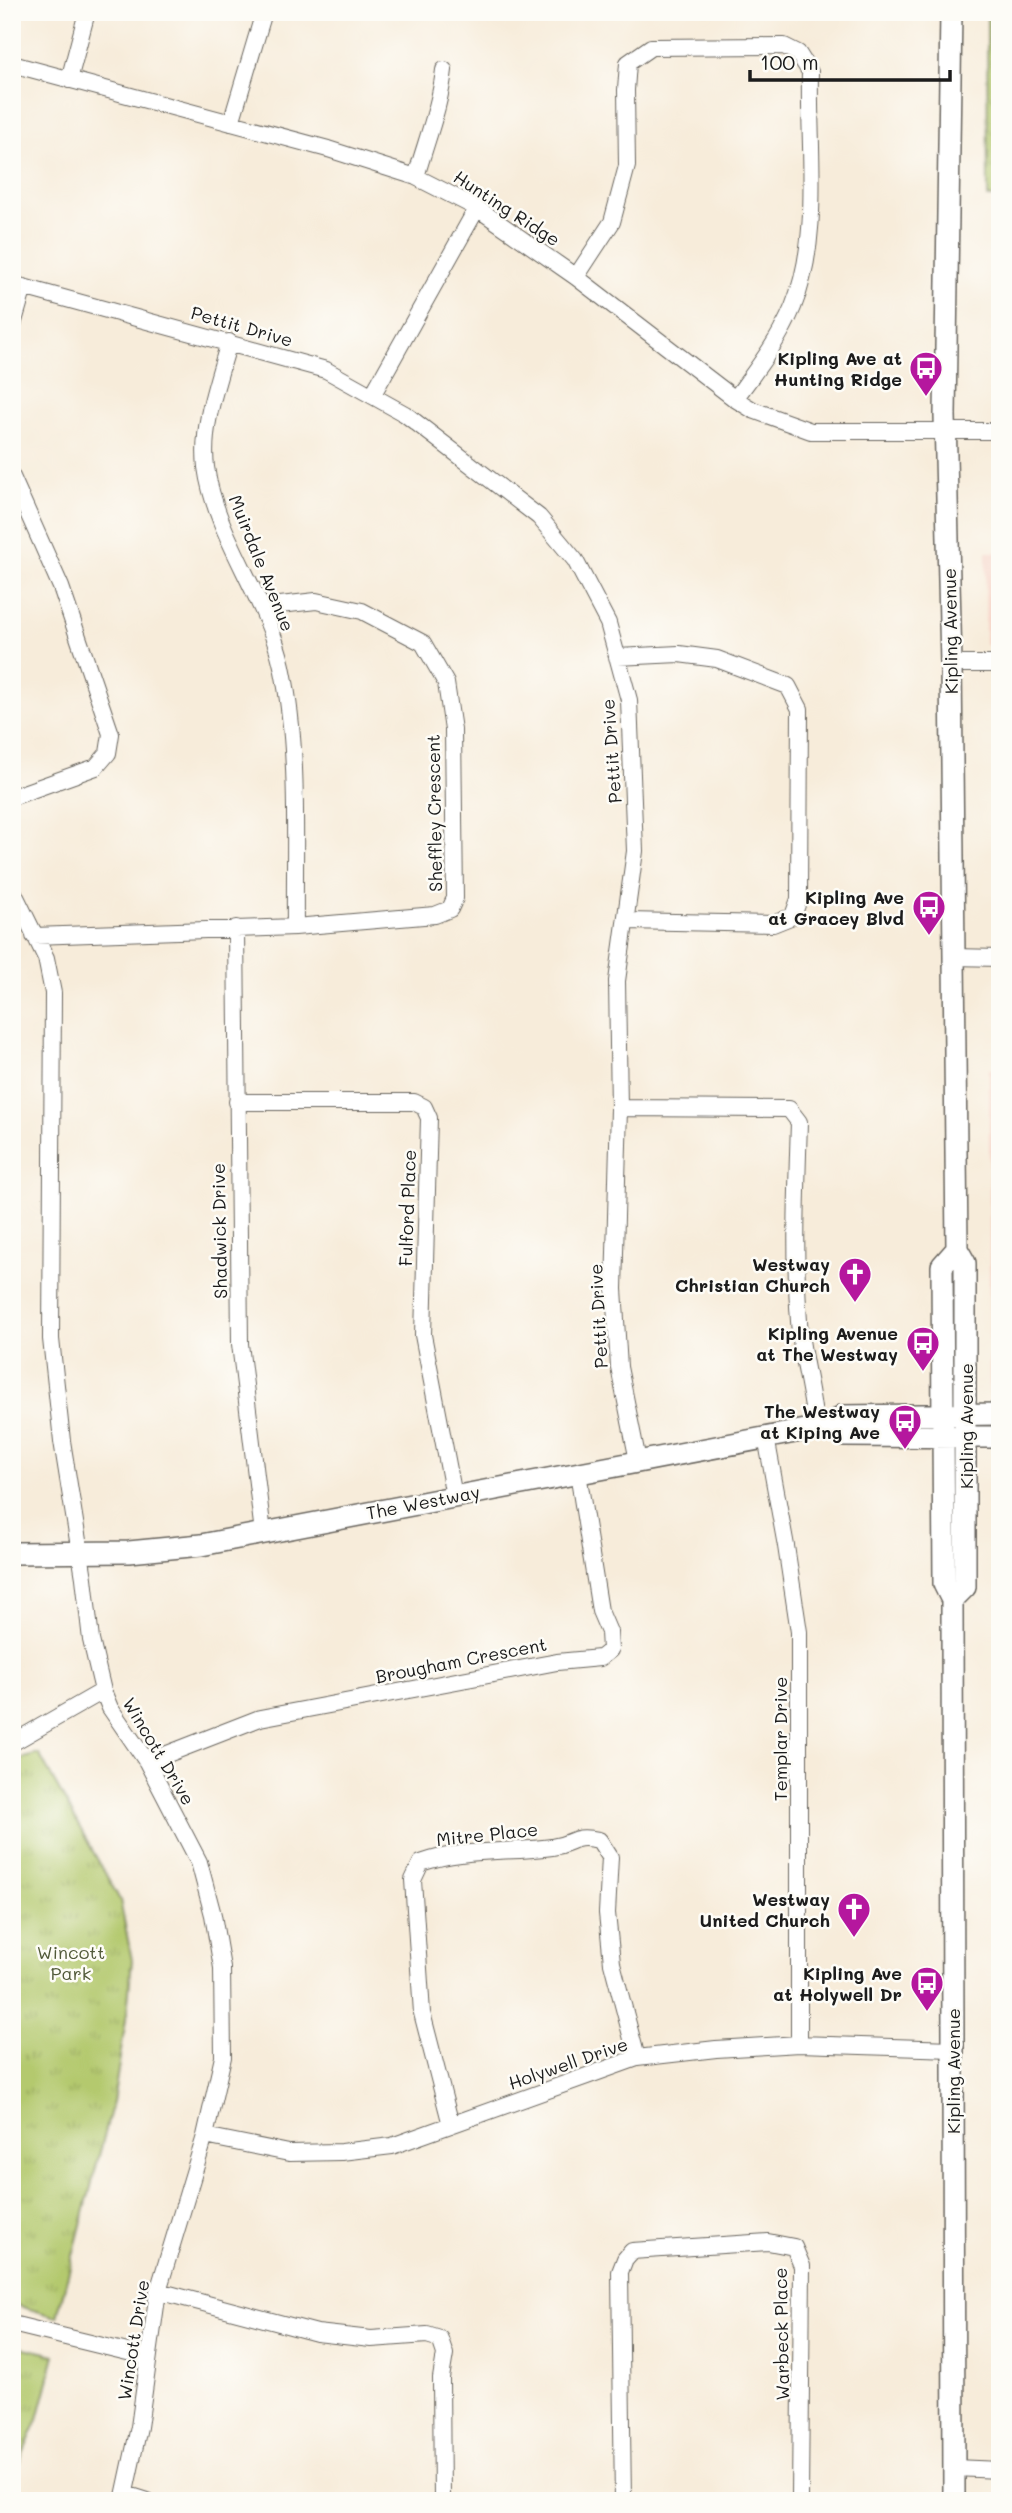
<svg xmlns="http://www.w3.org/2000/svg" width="1012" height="2513" font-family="Mali,sans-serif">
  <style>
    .built { fill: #f6d1c5 }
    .park { fill: url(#park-tufts); stroke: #687245; stroke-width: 2 }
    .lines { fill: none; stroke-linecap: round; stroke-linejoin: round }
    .minor-casing { stroke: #69655e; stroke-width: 18 }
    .secondary-casing { stroke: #69655e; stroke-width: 24 }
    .minor { stroke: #fff; stroke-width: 16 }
    .secondary { stroke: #fff; stroke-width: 21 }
    .labels { text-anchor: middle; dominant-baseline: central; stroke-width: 5; stroke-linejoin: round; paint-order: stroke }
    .street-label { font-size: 18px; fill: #1c1c1c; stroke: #fdfcf7 }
    .poi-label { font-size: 18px; font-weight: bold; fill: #1c1c1c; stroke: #fdfcf7; text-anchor: end }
    .park-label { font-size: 18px; fill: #515939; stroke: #fdfcf7 }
  </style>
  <defs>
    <pattern id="park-tufts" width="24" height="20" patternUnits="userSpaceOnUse" patternTransform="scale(1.75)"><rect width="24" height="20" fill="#b4c96e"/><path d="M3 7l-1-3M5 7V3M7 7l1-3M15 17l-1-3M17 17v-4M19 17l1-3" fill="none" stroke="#9aac5f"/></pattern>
  </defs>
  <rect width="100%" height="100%" fill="#fdfcf7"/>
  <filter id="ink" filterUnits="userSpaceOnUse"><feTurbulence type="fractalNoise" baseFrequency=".0143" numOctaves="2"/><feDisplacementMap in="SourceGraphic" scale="14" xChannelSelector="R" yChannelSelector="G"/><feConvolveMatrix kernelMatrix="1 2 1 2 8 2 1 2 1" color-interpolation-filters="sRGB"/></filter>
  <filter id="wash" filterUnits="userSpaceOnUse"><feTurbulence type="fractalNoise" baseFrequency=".00686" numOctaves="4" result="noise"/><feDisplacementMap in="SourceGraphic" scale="28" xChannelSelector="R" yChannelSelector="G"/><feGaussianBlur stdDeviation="1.57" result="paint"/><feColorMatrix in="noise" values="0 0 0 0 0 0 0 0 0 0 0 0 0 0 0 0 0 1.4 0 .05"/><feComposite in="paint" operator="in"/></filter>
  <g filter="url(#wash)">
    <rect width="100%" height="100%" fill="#f7ecda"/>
    <path class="built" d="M986 552H1000V645H985Z
      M989 1069H1000V1400L991 1397 989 1391Z"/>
    <path class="park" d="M987 12H1000V197H988Z
      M39 1754 120 1900 132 1960 127 2013 113 2102 57 2317 12 2304V1761Z
      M12 2345 55 2355 38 2419 12 2479Z"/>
  </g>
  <g filter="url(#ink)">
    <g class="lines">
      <defs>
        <path id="minor" d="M12 64 328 149 416 177 477 208 576 277 735 399 753 410 811 431H1000
          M69 80 87 12
          M231 123 264 12
          M416 177C426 141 440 107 444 70
          M576 277 612 222 627 166 626 90 628 63 651 47 784 46 798 53 810 72C808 148 822 235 793 307 779 341 756 370 735 399
          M12 284 326 370 405 414 539 517 575 560 608 623 629 700 635 851 617 981 619 1108 614 1289 619 1367 638 1461
          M12 328 24 287
          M229 342C218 381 201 426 206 467 215 535 267 598 282 666 300 751 294 841 295 927
          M373 394 477 208
          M12 477 61 587 111 734 108 753 96 767 12 797
          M617 657 679 654 717 659 788 686 800 709 799 899 793 916 773 924 627 921
          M951 664H1000
          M12 889 46 958 53 993 51 1339 62 1441 84 1578 91 1640 103 1691 110 1708 147 1762 199 1862 213 1915 222 1968 223 2057 205 2136 158 2291 139 2427 123 2501
          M236 928 240 1344 263 1533
          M34 936 295 927 435 915 450 909 455 898 453 730 446 683 423 643 362 611 316 601 262 607
          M953 957 1000 958
          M237 1102H414L424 1107 429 1118 423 1335 454 1496
          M619 1108 789 1109 799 1122C797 1188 794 1255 799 1321 801 1357 813 1391 815 1427
          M766 1437 786 1546 799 1632V2044
          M12 1743 103 1691
          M147 1762 260 1718 557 1662 600 1658 610 1650 609 1632 600 1611 578 1473
          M451 2125 422 2013 413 1880 421 1863C462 1848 509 1853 552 1847 575 1844 571 1834 599 1840L610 1857 607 1913 612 1963 637 2058
          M205 2136 289 2153 341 2152 392 2146 637 2058 716 2049 799 2044 953 2049
          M158 2291 317 2333 371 2339 427 2335 440 2339 445 2354 441 2378 442 2501
          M12 2324 148 2357
          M954 2468 1000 2470
          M126 2494 148 2501
          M623 2501 620 2272 625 2259 632 2251 768 2242 794 2247 802 2266 800 2501"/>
        <path id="secondary" d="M951 12 945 415 951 664 957 1249 965 1263V1587L952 1600
          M832 1425 844 1436 1000 1437
          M12 1553 129 1552 201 1545 832 1425 842 1416 1000 1414
          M954 2501 952 1600 944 1584 942 1266 957 1249"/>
      </defs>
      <use href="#minor" class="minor-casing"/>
      <use href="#secondary" class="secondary-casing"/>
      <use href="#minor" class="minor"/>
      <use href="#secondary" class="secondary"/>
    </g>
  </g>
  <defs>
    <symbol id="bus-pin" viewBox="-11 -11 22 30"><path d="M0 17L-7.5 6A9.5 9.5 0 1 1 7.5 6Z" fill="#b5179e" stroke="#fdfcf7"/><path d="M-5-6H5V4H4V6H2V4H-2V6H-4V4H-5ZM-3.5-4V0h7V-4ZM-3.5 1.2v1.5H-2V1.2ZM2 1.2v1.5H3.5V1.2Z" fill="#fff"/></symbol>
    <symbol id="church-pin" viewBox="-11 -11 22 30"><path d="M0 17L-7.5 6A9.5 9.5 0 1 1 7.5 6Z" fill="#b5179e" stroke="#fdfcf7"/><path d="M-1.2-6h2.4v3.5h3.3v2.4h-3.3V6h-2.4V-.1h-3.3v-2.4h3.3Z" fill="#fff"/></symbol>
  </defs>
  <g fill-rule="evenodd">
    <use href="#bus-pin" x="907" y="349" width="38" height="52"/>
    <use href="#bus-pin" x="910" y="888" width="38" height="52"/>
    <use href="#church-pin" x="836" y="1255" width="38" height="52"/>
    <use href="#bus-pin" x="904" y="1324" width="38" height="52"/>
    <use href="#bus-pin" x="886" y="1402" width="38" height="52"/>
    <use href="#church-pin" x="835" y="1890" width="38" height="52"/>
    <use href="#bus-pin" x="908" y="1964" width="38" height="52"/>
  </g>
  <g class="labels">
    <g class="street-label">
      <text transform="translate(507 208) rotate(33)">Hunting Ridge</text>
      <text transform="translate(242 326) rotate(16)">Pettit Drive</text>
      <text transform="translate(262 563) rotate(68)">Muirdale Avenue</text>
      <text transform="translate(950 631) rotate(-91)">Kipling Avenue</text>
      <text transform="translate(611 751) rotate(-94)">Pettit Drive</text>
      <text transform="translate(434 813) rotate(-91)">Sheffley Crescent</text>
      <text transform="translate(407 1208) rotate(-88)">Fulford Place</text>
      <text transform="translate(219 1231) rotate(-91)">Shadwick Drive</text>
      <text transform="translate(598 1316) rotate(-93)">Pettit Drive</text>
      <text transform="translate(966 1426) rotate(-90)">Kipling Avenue</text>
      <text transform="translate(423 1502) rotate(-11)">The Westway</text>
      <text transform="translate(461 1660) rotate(-11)">Brougham Crescent</text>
      <text transform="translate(780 1739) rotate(-90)">Templar Drive</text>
      <text transform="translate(159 1751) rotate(59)">Wincott Drive</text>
      <text transform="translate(487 1834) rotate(-6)">Mitre Place</text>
      <text transform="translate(568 2063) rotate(-19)">Holywell Drive</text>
      <text transform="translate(953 2071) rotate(-90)">Kipling Avenue</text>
      <text transform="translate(781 2334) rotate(-91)">Warbeck Place</text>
      <text transform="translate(133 2340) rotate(-81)">Wincott Drive</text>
    </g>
    <g class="poi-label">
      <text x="902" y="358">Kipling Ave at<tspan x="902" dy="21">Hunting Ridge</tspan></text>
      <text x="904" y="897">Kipling Ave<tspan x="904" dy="21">at Gracey Blvd</tspan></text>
      <text x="830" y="1264">Westway<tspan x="830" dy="21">Christian Church</tspan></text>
      <text x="898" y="1333">Kipling Avenue<tspan x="898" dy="21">at The Westway</tspan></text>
      <text x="880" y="1411">The Westway<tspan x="880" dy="21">at Kiping Ave</tspan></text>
      <text x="830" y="1899">Westway<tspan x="830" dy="21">United Church</tspan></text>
      <text x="902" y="1973">Kipling Ave<tspan x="902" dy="21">at Holywell Dr</tspan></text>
    </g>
    <g class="park-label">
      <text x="71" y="1952">Wincott<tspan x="71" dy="21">Park</tspan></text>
    </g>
  </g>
  <rect width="1012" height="2513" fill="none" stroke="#fdfcf7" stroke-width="42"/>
  <path d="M750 70v10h200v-10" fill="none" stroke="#1c1c1c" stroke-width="3.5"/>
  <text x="760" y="70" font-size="21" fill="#1c1c1c" stroke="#fdfcf7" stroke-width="5" paint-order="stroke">100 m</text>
</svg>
